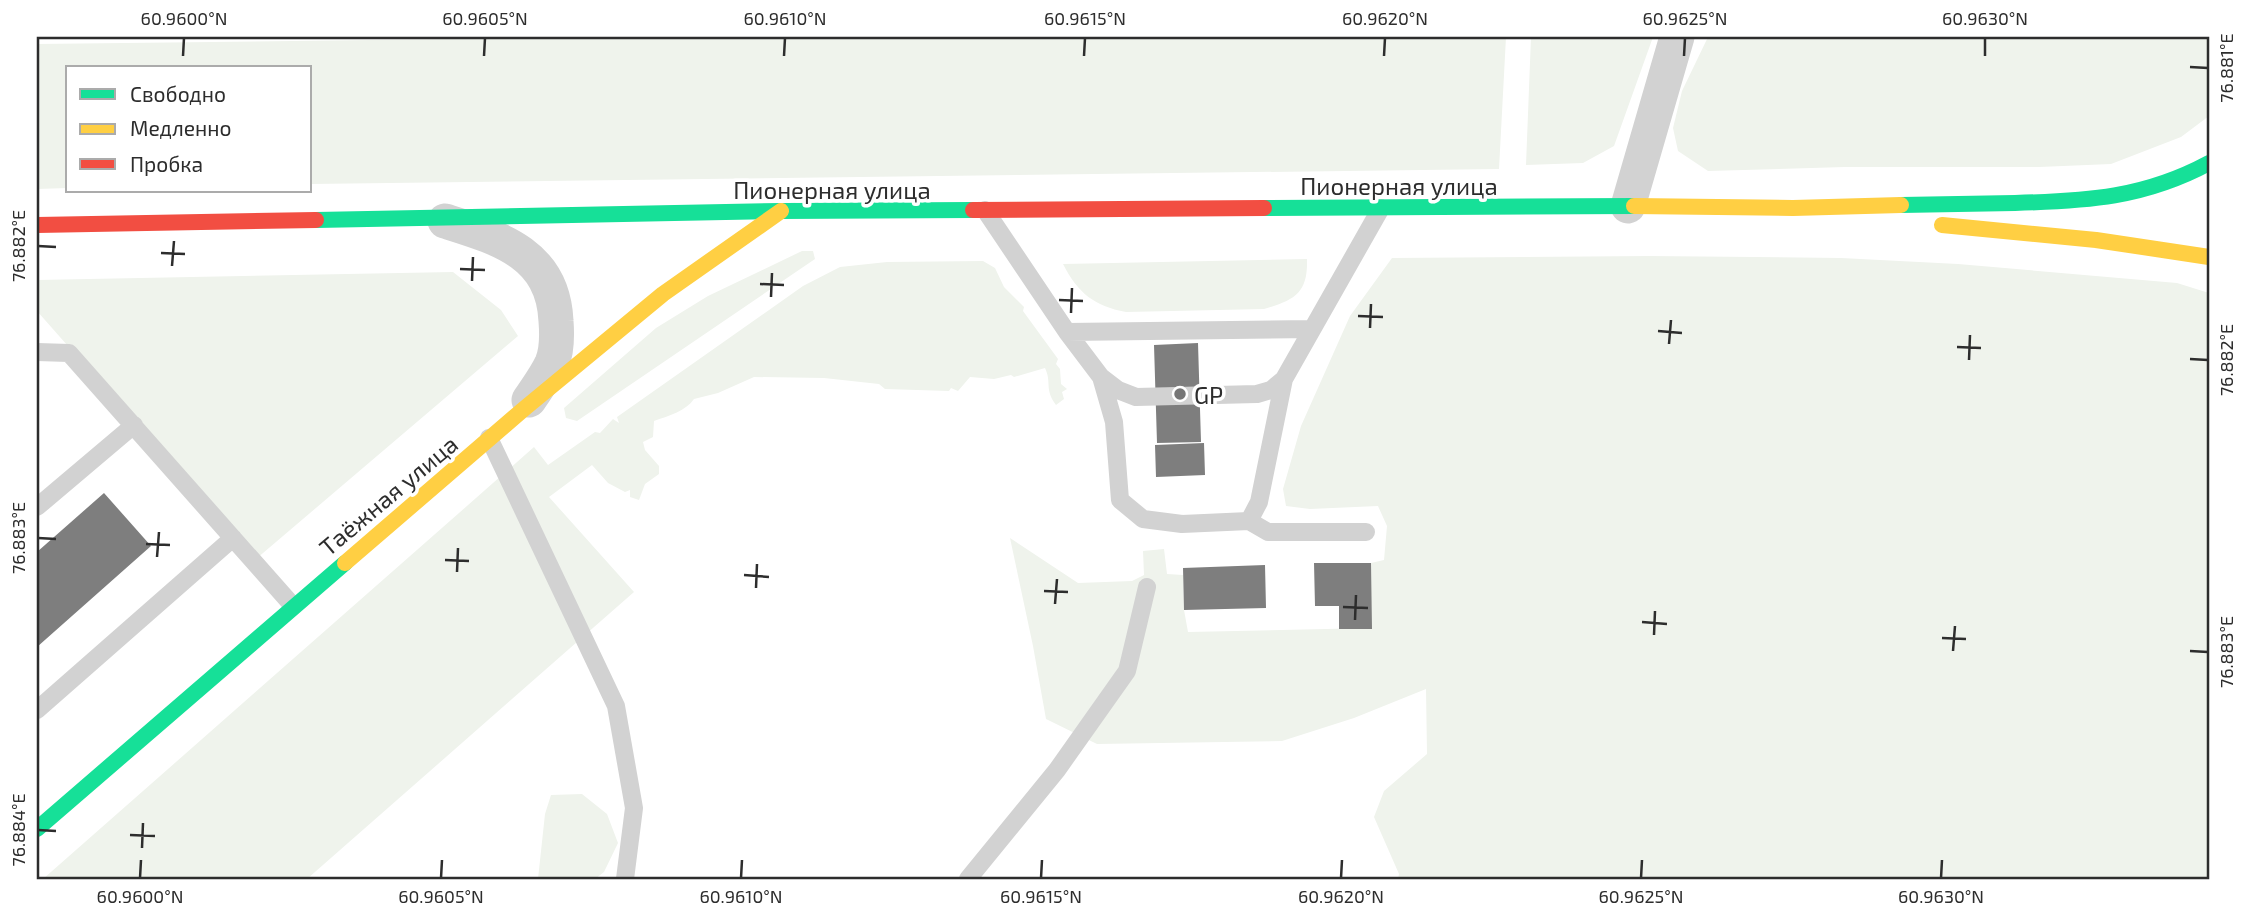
<svg xmlns="http://www.w3.org/2000/svg" width="2246" height="916" font-family="'Exo 2',sans-serif">
  <style>
    .green { fill: #eff3ec }
    .building { fill: #7e7e7e }
    .lines { fill: none; stroke-linecap: round; stroke-linejoin: round }
    .lane { stroke: #d2d2d2; stroke-width: 18 }
    .street { stroke: #d2d2d2; stroke-width: 35 }
    .fast { stroke: #16e098; stroke-width: 16 }
    .slow { stroke: #ffcf43; stroke-width: 16 }
    .jam { stroke: #f24e42; stroke-width: 16 }
    .ticks { fill: none; stroke: #2d2d2d; stroke-width: 2.5 }
    .poi-dot { fill: #767676; stroke: #fff; stroke-width: 2.5 }
    .labels { text-anchor: middle; dominant-baseline: central; stroke-width: 7; stroke-linejoin: round; paint-order: stroke }
    .street-label { font-size: 24px; fill: #2d2d2d; stroke: #fff }
    .poi-label { font-size: 24px; fill: #2d2d2d; stroke: #fff; text-anchor: start }
    .neatline { fill: none; stroke: #2d2d2d; stroke-width: 2.5 }
    .ticks-label { font-size: 18px; text-anchor: middle; fill: #2d2d2d }
  </style>
  <rect width="100%" height="100%" fill="#fff"/>
  <path class="green" d="M624 37H1506L1499 169 310 184V68H68V188L37 189V44Z
    M1531 37H1653L1614 146 1583 163 1526 165Z
    M1708 37H2209V116L2181 137 2111 164 2039 167H1845L1708 171 1678 151 1673 128 1682 91Z
    M802 251H813L815 259 577 421 566 418 564 408 656 328 708 296Z
    M1649 256 1841 258 1958 264 2177 283 2209 293V879H1398L1399 874 1374 817 1384 791 1427 754 1426 689 1354 718 1282 741 1097 744 1046 719 1033 646 1010 538 1078 583 1132 581 1144 575 1143 551 1164 549 1167 574 1183 575 1184 610 1188 632 1371 628V563L1384 560 1387 526 1378 506 1310 509 1286 506 1283 489 1301 426 1350 316 1392 258Z
    M1307 259C1308 293 1295 300 1264 309L1126 312C1094 306 1078 293 1063 264Z
    M983 261 995 268 1004 287 1024 307 1023 311 1058 359 1056 364 1060 369 1061 384 1067 389 1062 392 1064 399 1056 405C1044 389 1052 383 1045 368L1014 377 1011 375 994 379 970 377 958 391 951 388 949 391 885 389 879 384 824 378 754 377 718 393 694 399C686 411 668 416 654 421L653 437 643 442 645 450 659 466V474L645 484 639 500 630 497V490L625 492 608 483 592 465 549 497 634 592 307 879H43L534 447 548 465 595 432 600 433 613 419 619 423 617 417 803 286 840 267 887 262Z
    M453 272 501 310 518 336 256 559 37 311V280Z
    M582 794 607 814 618 843 604 872 595 879H538L545 814 551 795Z"/>
  <path class="building" d="M1198 343 1201 442 1157 443 1154 345Z
    M1204 443 1205 475 1156 477 1155 445Z
    M104 493 151 546 37 647V552Z
    M1314 563H1371L1372 629H1339V606H1315Z
    M1265 565 1266 608 1184 610 1183 568Z"/>
  <g class="lines">
    <path class="lane" d="M985 210 1067 332 1101 377 1118 390 1136 397 1257 394 1271 390 1284 379 1381 208
      M1067 332 1312 329
      M37 352 69 353 293 606
      M1101 377 1114 422 1120 500 1143 519 1182 524 1249 521 1259 502 1284 379
      M489 438 616 706 634 808 625 879
      M37 507 134 425
      M1249 521 1268 532H1366
      M37 710 233 538
      M968 879 1057 770 1127 671 1147 587"/>
    <path class="street" d="M1628 206 1677 37
      M445 221C499 238 553 253 556 321 557 334 557 351 552 363 546 376 537 388 529 400"/>
    <path class="fast" d="M1901 205C1939 204 1977 204 2015 203 2087 201 2144 198 2209 163
      M1264 208 1634 206
      M316 220 781 211 973 210
      M37 829 345 563"/>
    <path class="slow" d="M1634 206 1793 208 1901 205
      M1942 225 2096 240 2209 257
      M345 563 525 408 663 294 781 211"/>
    <path class="jam" d="M973 210 1264 208
      M37 225 316 220"/>
  </g>
  <path class="ticks" d="M183 56 184 38M484 56 485 38M784 56 785 38M1084 56 1085 38M1384 56 1385 38M1684 56 1685 38M1985 56V38M2190 67 2208 68M38 246 56 247M161 253 185 254M172 266 174 241M460 269 485 270M472 281 473 257M760 284 784 285M771 297 772 273M1059 300 1083 301M1071 313 1072 288M1358 316 1383 317M1370 328 1371 304M1658 331 1682 333M1669 344 1671 320M1957 347 1981 348M2190 359 2208 360M1969 360 1970 335M38 538 56 539M146 544 170 545M157 557 159 532M445 560 469 561M457 572 458 548M744 575 769 577M756 588 757 564M1044 591 1068 592M1055 604 1057 579M1343 607 1368 608M1355 620 1356 595M1642 622 1667 624M1654 635 1655 611M1942 638 1966 639M1953 651 1955 626M2190 651 2208 652M38 830 56 831M130 835 155 836M142 848 143 823M140 878 141 860M441 878 442 860M741 878 742 860M1041 878 1042 860M1341 878 1342 860M1641 878 1642 860M1941 878 1942 860"/>
  <circle class="poi-dot" cx="1180" cy="394" r="7"/>
  <g class="labels">
    <g class="street-label">
      <text x="1399" y="185">Пионерная улица</text>
      <text x="832" y="189">Пионерная улица</text>
      <text transform="translate(388 495) rotate(-40)">Таёжная улица</text>
    </g>
    <g class="poi-label">
      <text x="1194" y="394">GP</text>
    </g>
  </g>
  <rect width="2246" height="916" fill="none" stroke="#ffffff" stroke-width="77"/>
  <rect x="66" y="66" width="245" height="126" fill="#ffffff" stroke="#ababab" stroke-width="2"/>
  <rect x="80" y="89" width="35" height="10" fill="#16e098" stroke="#ababab" stroke-width="2"/>
  <text x="130" y="102" font-size="21" fill="#2d2d2d">Свободно</text>
  <rect x="80" y="124" width="35" height="10" fill="#ffcf43" stroke="#ababab" stroke-width="2"/>
  <text x="130" y="136" font-size="21" fill="#2d2d2d">Медленно</text>
  <rect x="80" y="159" width="35" height="10" fill="#f24e42" stroke="#ababab" stroke-width="2"/>
  <text x="130" y="172" font-size="21" fill="#2d2d2d">Пробка</text>
  <rect x="38" y="38" width="2170" height="840" class="neatline"/>
  <g class="ticks-label">
    <text x="184" y="25">60.9600°N</text>
    <text x="485" y="25">60.9605°N</text>
    <text x="785" y="25">60.9610°N</text>
    <text x="1085" y="25">60.9615°N</text>
    <text x="1385" y="25">60.9620°N</text>
    <text x="1685" y="25">60.9625°N</text>
    <text x="1985" y="25">60.9630°N</text>
    <text transform="translate(2227 68) rotate(-90)" y="6">76.881°E</text>
    <text transform="translate(19 246) rotate(-90)" y="6">76.882°E</text>
    <text transform="translate(2227 360) rotate(-90)" y="6">76.882°E</text>
    <text transform="translate(19 538) rotate(-90)" y="6">76.883°E</text>
    <text transform="translate(2227 652) rotate(-90)" y="6">76.883°E</text>
    <text transform="translate(19 830) rotate(-90)" y="6">76.884°E</text>
    <text x="140" y="903">60.9600°N</text>
    <text x="441" y="903">60.9605°N</text>
    <text x="741" y="903">60.9610°N</text>
    <text x="1041" y="903">60.9615°N</text>
    <text x="1341" y="903">60.9620°N</text>
    <text x="1641" y="903">60.9625°N</text>
    <text x="1941" y="903">60.9630°N</text>
  </g>
</svg>
